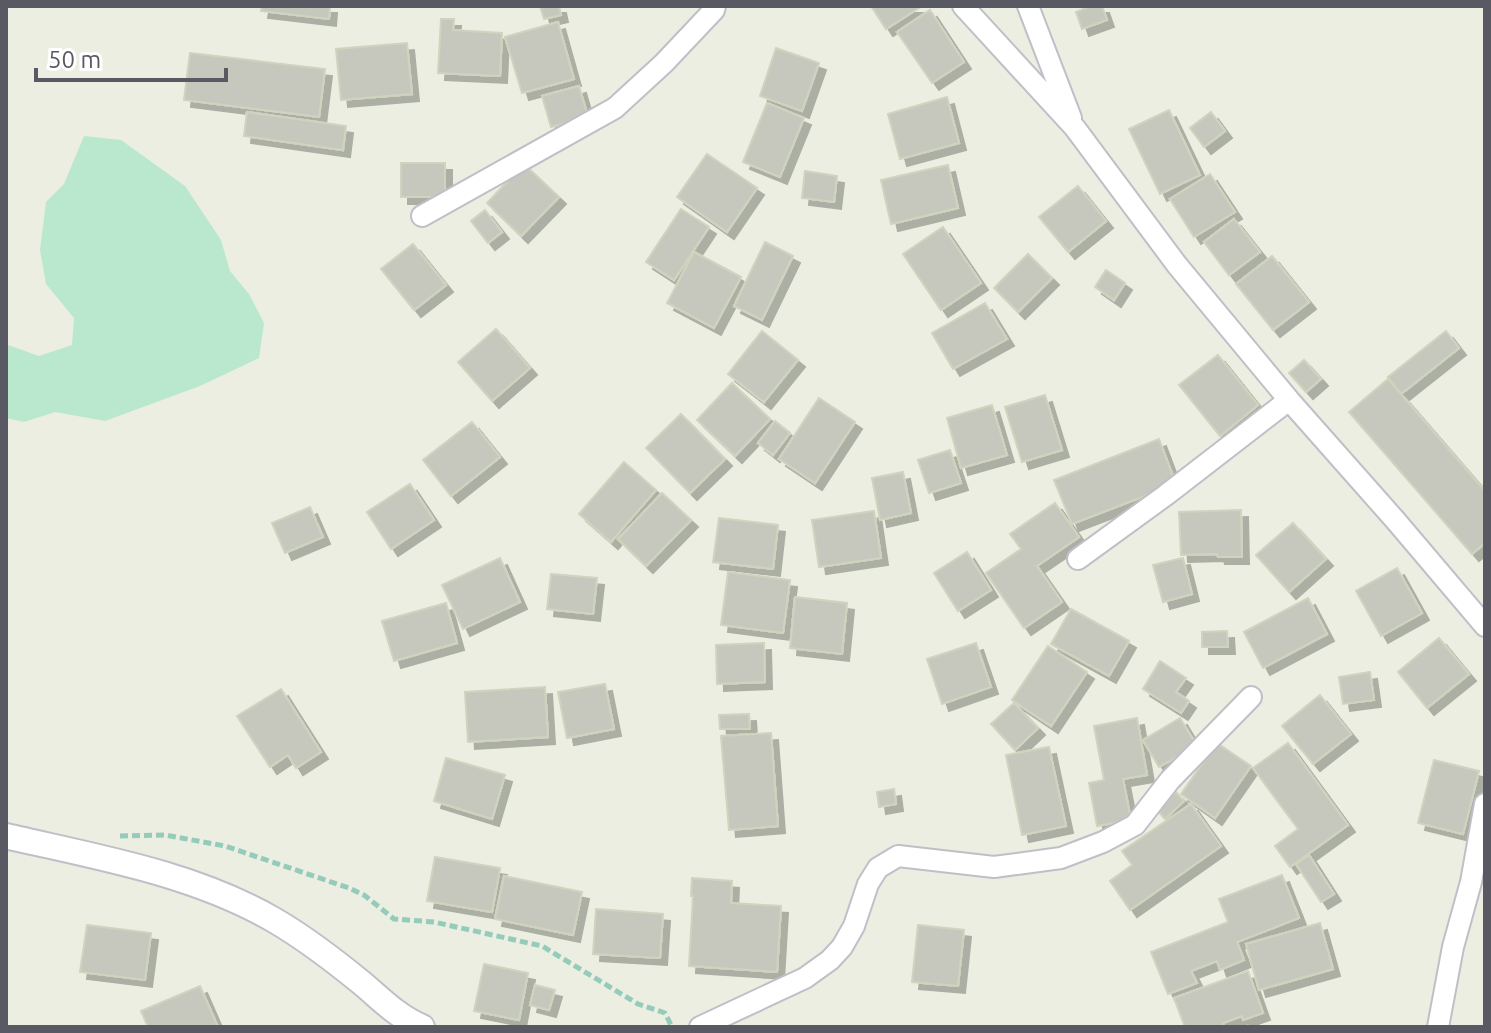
<svg xmlns="http://www.w3.org/2000/svg" width="1491" height="1033" font-family="Ubuntu,sans-serif">
  <style>
    .green { fill: #bae8ce }
    .building { fill: #c7c8bd; stroke: #d0d3be; stroke-width: 2; filter: url(#shadow) }
    .lines { fill: none; stroke-linecap: round; stroke-linejoin: round }
    .minor-casing { stroke: #c0bfc8; stroke-width: 24 }
    .tertiary-casing { stroke: #c0bfc8; stroke-width: 28 }
    .path { stroke: #94cbbb; stroke-width: 5; stroke-dasharray: 8 4; stroke-linecap: butt }
    .minor { stroke: #fff; stroke-width: 20 }
    .tertiary { stroke: #fff; stroke-width: 24 }
  </style>
  <defs>
    <filter id="shadow"><feDropShadow dx="7" dy="7" stdDeviation="0" flood-color="#0004"/></filter>
  </defs>
  <rect width="100%" height="100%" fill="#ebeee0"/>
  <path class="green" d="M84 136 121 140 185 186 221 240 230 271 249 294 264 323 259 358 200 386 105 421 55 412 24 422 6 418V343L8 345 39 356 72 345 74 318 46 284 40 250 46 202 64 184Z"/>
  <path class="building" d="M262 6H330L329 19 261 11Z
    M540 6H559L561 15 544 19Z
    M871 6H922L886 29Z
    M1091 6H1102L1107 20 1082 29 1076 12Z
    M930 10 964 62 932 83 897 32Z
    M441 19H454L453 30 502 33 500 76 438 73Z
    M558 22 574 79 522 93 505 37Z
    M407 43 412 94 341 100 336 49Z
    M776 48 819 63 802 111 760 96Z
    M190 53 325 69 319 117 184 100Z
    M579 86 588 117 551 127 542 96Z
    M947 97 959 143 900 159 888 114Z
    M767 103 804 118 780 177 743 162Z
    M1169 110 1200 175 1160 194 1129 129Z
    M247 112 346 126 343 150 244 136Z
    M1211 112 1225 131 1204 147 1190 128Z
    M707 154 757 188 727 232 677 197Z
    M401 163H445V197H401Z
    M524 164 559 197 521 236 487 203Z
    M948 165 958 208 891 224 881 180Z
    M805 171 837 176 834 202 802 198Z
    M1210 174 1235 212 1194 237 1170 199Z
    M1078 186 1106 221 1068 252 1039 217Z
    M681 209 709 227 674 280 646 262Z
    M485 210 502 232 488 243 471 221Z
    M1234 219 1260 252 1229 275 1204 242Z
    M943 227 981 283 941 310 903 254Z
    M765 242 793 256 762 320 734 306Z
    M413 244 446 285 414 310 381 269Z
    M694 252 741 277 714 328 667 303Z
    M1028 254 1052 278 1018 312 994 288Z
    M1272 256 1309 302 1273 330 1236 284Z
    M1106 270 1125 283 1114 300 1095 287Z
    M985 303 1007 339 953 369 932 333Z
    M496 329 530 368 492 401 458 362Z
    M762 331 798 360 764 402 728 374Z
    M1446 331 1459 348 1401 394 1388 377Z
    M1218 355 1258 405 1220 436 1179 385Z
    M1304 360 1321 379 1306 392 1289 373Z
    M1388 379 1485 491V543L1472 554 1349 412Z
    M732 383 770 419 735 456 697 420Z
    M1045 395 1062 450 1022 462 1005 407Z
    M819 398 855 422 815 483 779 459Z
    M992 405 1007 455 961 468 947 418Z
    M681 414 725 459 690 493 646 448Z
    M775 421 790 433 773 455 758 443Z
    M472 422 500 457 451 496 423 460Z
    M1159 439 1176 484 1072 524 1054 480Z
    M950 450 961 483 929 493 918 460Z
    M624 462 656 490 611 542 579 514Z
    M903 472 911 513 880 520 872 478Z
    M410 484 434 520 391 549 367 512Z
    M662 493 691 520 646 566 618 539Z
    M1055 503 1079 537 1037 566 1062 602 1024 628 986 573 1021 549 1010 534Z
    M310 507 323 537 285 553 272 523Z
    M1241 510 1242 557H1218L1217 554 1181 555 1179 512Z
    M874 511 881 558 819 567 812 520Z
    M719 518 778 525 773 569 713 562Z
    M1293 523 1326 559 1289 592 1256 555Z
    M967 552 991 590 958 611 934 573Z
    M500 558 520 602 463 629 442 585Z
    M1183 558 1192 594 1163 602 1153 565Z
    M1397 568 1422 613 1381 636 1356 591Z
    M728 572 790 580 783 633 721 625Z
    M551 574 597 578 593 614 547 609Z
    M795 597 847 603 842 654 790 648Z
    M1308 598 1327 634 1263 668 1244 632Z
    M446 603 457 643 394 661 382 621Z
    M1071 609 1129 641 1109 676 1051 644Z
    M1227 631 1228 647H1202V632Z
    M1439 638 1469 674 1427 708 1398 672Z
    M764 643 765 682 717 684 716 645Z
    M976 643 991 687 942 704 927 659Z
    M1048 646 1087 672 1051 726 1012 700Z
    M1160 661 1186 678 1176 692 1189 701 1181 713 1143 689Z
    M1370 672 1374 700 1343 704 1339 677Z
    M605 684 614 729 567 738 558 692Z
    M545 687 548 737 468 742 465 692Z
    M281 689 321 752 296 768 288 755 270 767 237 716Z
    M1320 695 1351 734 1313 764 1282 726Z
    M1014 703 1038 728 1015 750 991 724Z
    M749 714 750 729H720L719 715Z
    M1137 718 1147 775 1123 779 1131 820 1097 826 1089 783 1104 780 1094 726Z
    M1180 718 1197 746 1159 767 1143 740Z
    M771 733 778 826 729 830 721 736Z
    M1217 743 1251 766 1215 818 1181 794Z
    M1288 743 1348 825 1290 867 1275 846 1298 829 1253 768Z
    M1049 747 1066 826 1022 835 1006 755Z
    M446 758 505 775 492 819 434 801Z
    M1434 760 1479 771 1463 834 1418 823Z
    M894 789 896 804 879 807 877 792Z
    M1176 792 1184 801 1165 819 1157 810Z
    M1191 804 1221 846 1130 910 1110 881 1132 865 1122 851Z
    M1309 855 1334 894 1321 902 1296 864Z
    M435 857 500 868 492 912 427 901Z
    M1282 875 1299 918 1237 942 1244 960 1220 970 1217 961 1191 971 1197 983 1168 994 1151 952 1228 922 1219 899Z
    M504 876 582 892 573 935 495 919Z
    M692 878 732 881 731 903 781 906 777 972 689 966 693 896H691Z
    M596 909 663 914 660 958 593 954Z
    M1320 923 1333 969 1259 990 1246 944Z
    M87 925 151 933 145 980 80 972Z
    M918 925 964 930 958 986 912 982Z
    M484 964 528 973 519 1020 474 1011Z
    M1248 971 1263 1013 1243 1020 1242 1016 1223 1023 1224 1027H1185L1174 998Z
    M535 985 555 990 549 1010 530 1005Z
    M200 986 218 1027H148L141 1011Z"/>
  <g class="lines">
    <defs>
      <path id="minor" d="M963 6 1075 128 1177 265 1289 400 1396 521 1485 626
        M1028 6 1071 118
        M422 216 615 108 664 63 714 10 715 6
        M1078 559 1166 495 1289 400
        M700 1027 805 978 830 960 842 947 854 926 868 884 878 868 898 856 994 867 1061 858 1103 842 1135 825 1170 780 1251 697
        M1438 1027 1453 947 1471 882 1485 804"/>
      <path id="tertiary" d="M6 836C96 857 193 873 274 920 305 938 335 961 363 984 382 1000 398 1017 422 1027"/>
    </defs>
    <use href="#minor" class="minor-casing"/>
    <use href="#tertiary" class="tertiary-casing"/>
    <path class="path" d="M120 836 165 835 225 846 349 888 364 895 394 919 434 922 542 946 638 1004 665 1013 672 1027"/>
    <use href="#minor" class="minor"/>
    <use href="#tertiary" class="tertiary"/>
  </g>
  <rect width="1491" height="1033" fill="none" stroke="#595963" stroke-width="16"/>
  <path d="M36 68v12h190v-12" fill="none" stroke="#595963" stroke-width="4"/>
  <text x="48" y="68" font-size="24" fill="#595963" stroke="#ffffff" stroke-width="6" paint-order="stroke">50 m</text>
</svg>
